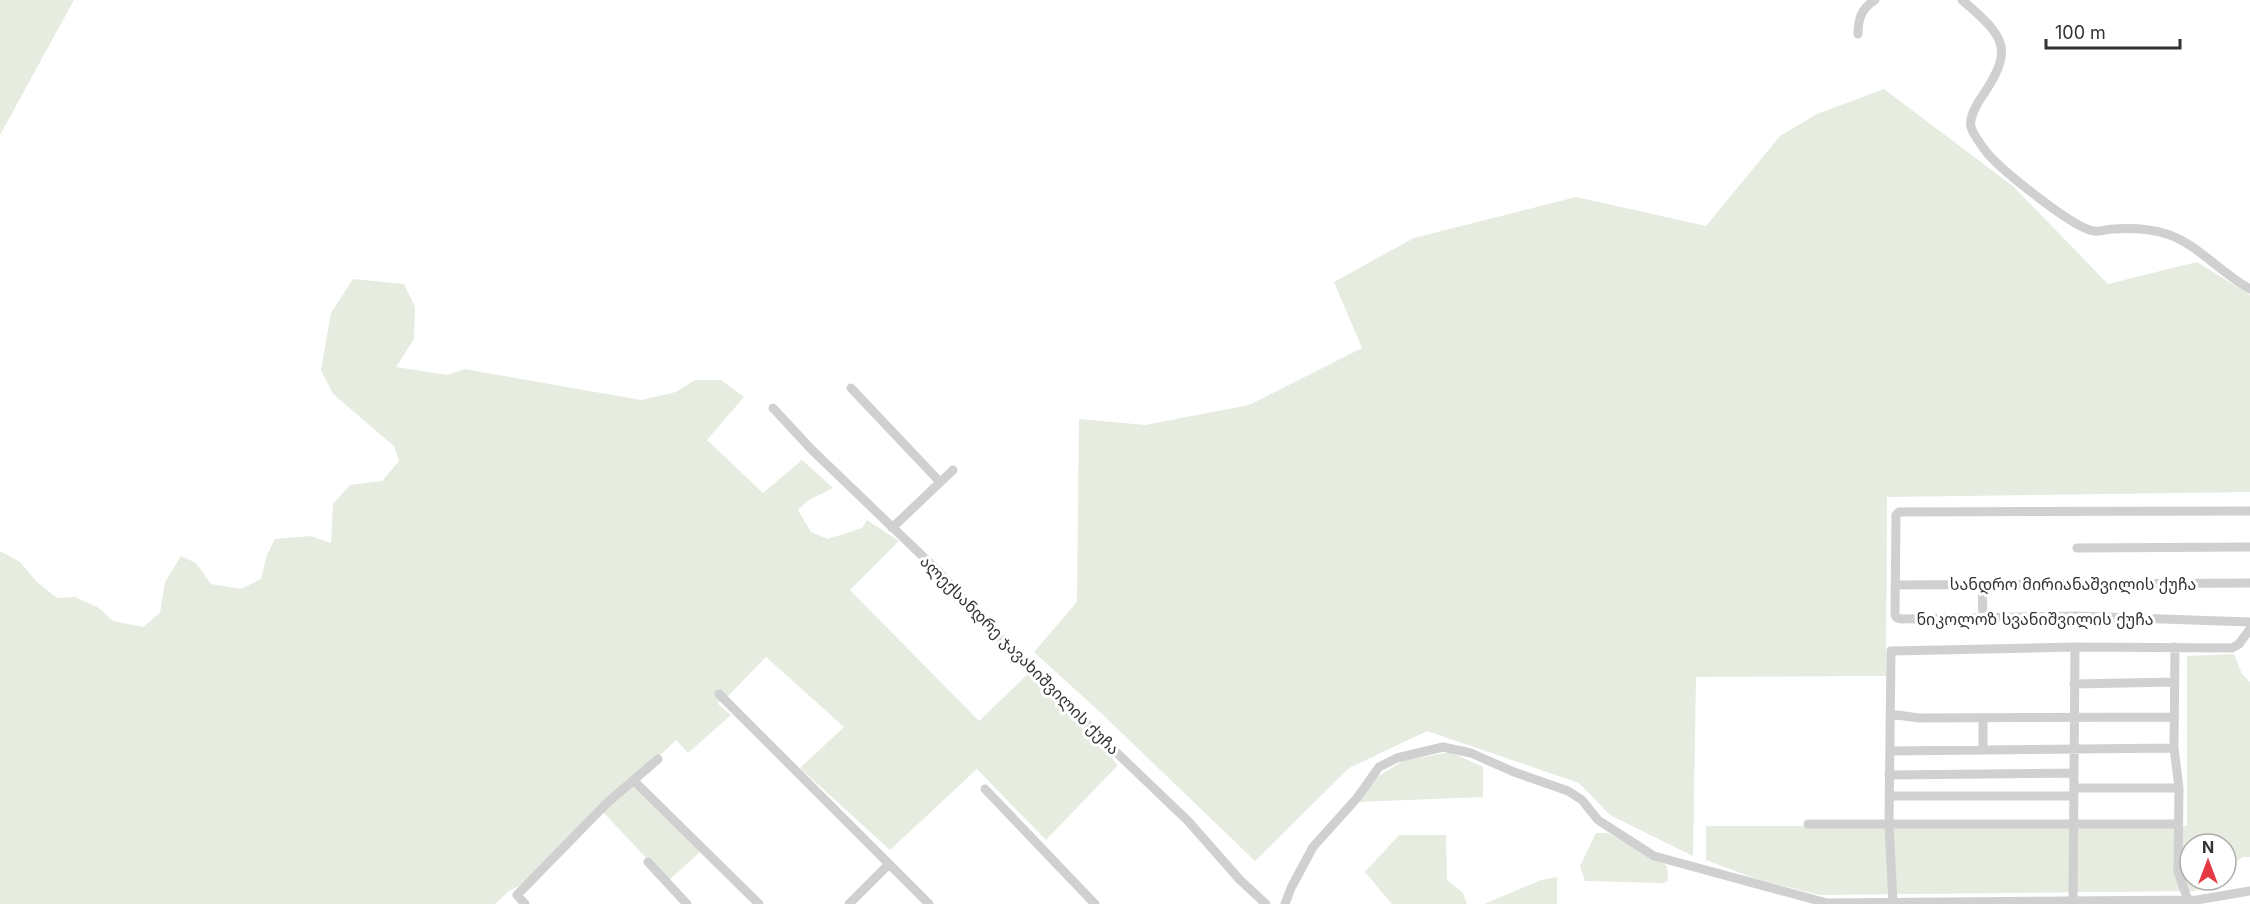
<svg xmlns="http://www.w3.org/2000/svg" width="2250" height="904" font-family="Inter,'Noto Sans Georgian',sans-serif">
  <style>
    .green { fill: #e6ecdf }
    .lines { fill: none; stroke-linecap: round; stroke-linejoin: round }
    .minor { stroke: #d0d0d0; stroke-width: 9 }
    .labels { text-anchor: middle; dominant-baseline: central; stroke-width: 6; stroke-linejoin: round; paint-order: stroke }
    .street-label { font-size: 16px; fill: #333; stroke: #fff }
  </style>
  <rect width="100%" height="100%" fill="#fff"/>
  <path class="green" d="M0 0H74L0 135Z
    M1884 89 2014 187 2108 284 2197 262 2250 295V492L1887 497 1886 676 1696 677 1693 856 1610 815 1579 783 1427 731 1349 768 1255 861 1101 713 1034 652 1077 602 1079 419 1145 425 1249 405 1362 348 1334 282 1414 238 1576 197 1706 226 1780 136 1817 114Z
    M353 279 404 284 415 307 414 339 396 367 448 375 464 369 641 400 676 392 695 380H721L744 397 707 440 763 493 802 460 833 488 807 501 798 510 811 532 828 539 862 528 867 520 899 541 850 590 979 721 1029 673 1118 765 1046 840 977 769 890 850 800 768 844 727 766 657 727 697 717 703 731 715 688 753 676 740 630 784 700 852 668 881 601 810 519 886 509 891 495 904H0V551L20 562 37 582 57 598 75 597 99 608 113 621 143 627 160 613 165 582 181 556 196 563 211 584 241 589 261 579 267 555 275 539 311 536 331 543 333 504 350 485 382 481 399 461 394 446 333 394 321 370 331 313Z
    M2234 654 2242 674 2250 682V857H2243L2226 869V844H2190V880H2211L2195 891 1820 895 1756 879 1706 860V826H2187V656Z
    M1450 752 1483 767V797L1358 802 1377 777 1403 761Z
    M1596 833H1608L1659 860 1667 866 1668 881 1663 883 1585 881 1580 866Z
    M1399 835H1446L1447 880 1463 893 1467 904H1392L1365 872Z
    M1557 877V904H1484L1541 880Z"/>
  <g class="lines">
    <path class="minor" d="M1962 0C2008 39 2014 50 1979 101 1975 108 1969 118 1971 127 1973 134 1983 148 1988 154 2003 171 2074 229 2094 231 2100 232 2107 229 2113 229 2129 228 2151 229 2167 234 2196 243 2222 274 2250 289
      M1858 34C1858 19 1861 9 1875 0
      M851 388 940 482
      M773 408 812 450 936 569 994 632 1070 708 1188 821 1240 880 1266 904
      M2250 511 1899 512 1896 515 1895 615 1897 618 1902 619 2075 616 2250 622
      M892 528 953 470
      M2077 548 2250 547
      M1895 585 2250 583
      M1982 585 1983 618
      M2175 647 2174 748 2179 788 2178 872 2188 900
      M2074 684 2174 682
      M719 694 929 904
      M1890 714 1919 718 2174 717
      M1983 718V750
      M1890 751 2174 748
      M1889 775 2074 773
      M635 782 759 904
      M2074 788H2179
      M985 789 1095 904
      M1889 796H2074
      M1808 824H2178
      M648 862 687 904
      M2073 901 2075 647 2232 648 2239 644 2250 629
      M1893 903 1889 824 1891 651 2075 647
      M525 904 517 895 606 804 658 759
      M849 904 889 864
      M1285 904 1291 888 1313 847 1357 798 1379 767 1397 758 1443 747 1471 753 1514 772 1568 791 1582 800 1598 820 1654 856 1827 903 2197 900 2250 891"/>
  </g>
  <g class="labels">
    <g class="street-label">
      <text x="2073" y="584">სანდრო მირიანაშვილის ქუჩა</text>
      <text x="2035" y="619">ნიკოლოზ სვანიშვილის ქუჩა</text>
      <text transform="translate(1020 655) rotate(45)">ალექსანდრე ჯავახიშვილის ქუჩა</text>
    </g>
  </g>
  <g transform="translate(2208 862)"><circle r="28" fill="#ffffff" stroke="#adadad" stroke-width="1.5"/>
  <path d="M0-4.5L10 22L0 15L-10 22Z" fill="#e63946"/>
  <text y="-9" font-size="16" font-weight="bold" text-anchor="middle" fill="#333333">N</text>
  </g>
  <path d="M2046 39v9h134v-9" fill="none" stroke="#333333" stroke-width="3"/>
  <text x="2055" y="39" font-size="18" fill="#333333" stroke="#ffffff" stroke-width="4.5" paint-order="stroke">100 m</text>
</svg>
